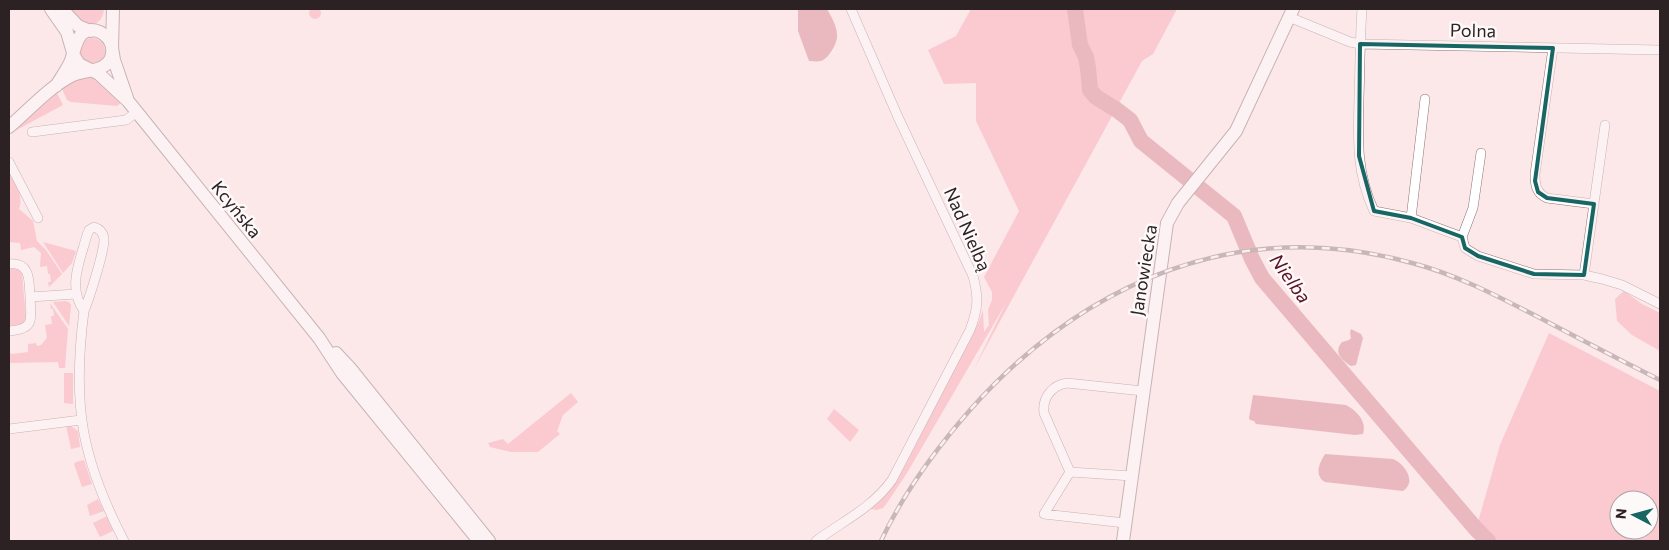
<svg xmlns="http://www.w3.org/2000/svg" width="1669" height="550" font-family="Commissioner,sans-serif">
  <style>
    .green { fill: #f8a6b1; fill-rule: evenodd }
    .water { fill: #d4818d }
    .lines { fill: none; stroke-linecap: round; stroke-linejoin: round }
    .river { stroke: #d4818d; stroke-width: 16 }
    .street-casing { stroke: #8a7375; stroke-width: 10 }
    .secondary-casing { stroke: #8a7375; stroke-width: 14 }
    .street { stroke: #fff; stroke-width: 9 }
    .secondary { stroke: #fff; stroke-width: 12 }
    .rail-casing { stroke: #8b7c7d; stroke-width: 4.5 }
    .rail { stroke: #fef9f9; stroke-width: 2.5; stroke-dasharray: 8; stroke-linecap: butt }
    .marked { fill: none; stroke: #186663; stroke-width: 4; stroke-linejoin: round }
    .labels { text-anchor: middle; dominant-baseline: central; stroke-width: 5; stroke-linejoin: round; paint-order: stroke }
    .street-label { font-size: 18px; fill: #2c2223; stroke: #fef9f9 }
    .water-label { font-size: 19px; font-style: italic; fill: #5c1225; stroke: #fef9f9 }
  </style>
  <rect width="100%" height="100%" fill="#fce7e9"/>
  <path class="green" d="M309 13a6 6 0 1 1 12 0a6 6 0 1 1-12 0Z
    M66 9H104C103 21 96 25 85 26Z
    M971 9H1177L1153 54 1142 61 974 369 1006 303 907 473 887 503 883 508 877 510 871 509C898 490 918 439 933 409 948 380 963 352 978 324L983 310 984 332 989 325 988 310 992 300V292L984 277 1019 211 976 121V83L944 84 928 50 956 36Z
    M79 51a13 13 0 1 1 26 0a13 13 0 1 1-26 0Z
    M95 76 121 103 117 106 71 102 67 100 62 89 75 78Z
    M57 93 63 105 9 134Z
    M9 169C15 183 24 194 19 209L33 221 37 241 46 250 62 274 49 287 48 282H51L50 274H48L47 266 40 267 41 253 34 247 21 250 20 243 9 242Z
    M43 242 76 251 72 263 63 273Z
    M9 267 19 269 22 274 26 318 23 324 9 326Z
    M1624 291 1642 304 1660 313V351L1632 335 1617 321 1615 299Z
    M65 301 69 302 71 305 69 326 53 302Z
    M50 303 68 329 65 368H59L58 362 9 363V353L13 354 28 352V344L36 343 37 346 41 345 47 338 45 325 52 324 51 316H54L53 309H51Z
    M1549 333 1660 391V541H1481L1476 529 1500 445ZM1619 500H1649V530H1619Z
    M64 373H73V404L64 403Z
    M571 393 578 402 563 415 557 431 560 434 538 452H511L490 447 488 443 503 439 508 444Z
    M834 409 859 430 850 442 827 419Z
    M66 425 71 426 78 431 80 447 71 449Z
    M84 460 92 484 82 487 74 464 76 462Z
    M98 499 104 511 90 516 87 505Z
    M105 517H107L113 531 100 537 93 523Z"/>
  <path class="water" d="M798 9H827C831 16 837 26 837 35 838 43 828 59 821 61 817 62 813 61 809 61L798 31Z
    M1351 329 1361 334 1363 338 1356 365 1351 366C1342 360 1333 353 1342 342L1349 340 1351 338 1350 333Z
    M1253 395 1346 405C1357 411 1367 421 1363 434L1355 435 1256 424 1254 421 1250 420 1249 418Z
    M1325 454 1393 459C1405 464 1417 482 1403 491L1325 482C1314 475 1319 464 1325 454Z"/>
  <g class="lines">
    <path class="river" d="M1075 9 1080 45 1086 57 1088 68 1090 90 1096 97 1117 110 1130 120 1141 141 1234 216 1252 259 1262 278 1476 529 1488 541"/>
    <defs>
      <path id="street" d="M1362 9C1360 38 1360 68 1359 98 1358 138 1356 173 1374 211L1411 218 1462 237 1465 248 1478 256 1534 274 1584 275 1602 279 1622 285 1660 304
        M1289 17 1350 42 1360 44 1660 50
        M1553 48 1535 174C1535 185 1536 193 1547 198L1594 204
        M32 132 126 120 137 112
        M9 162 38 218
        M1411 218 1425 99
        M94 227C100 229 103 232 104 238 105 250 89 299 84 311 67 287 80 261 87 235L89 230Z
        M1462 237 1473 208 1481 153
        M9 264C31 262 29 281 30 297L76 294
        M1584 275 1605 125
        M84 311C72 404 81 458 124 541
        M9 331C35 329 31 320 30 297
        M9 429 81 420
        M1070 472 1044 413C1042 398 1052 385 1067 383L1143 391
        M1070 472 1044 514 1125 523
        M1070 472 1132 476
        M816 541C843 521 872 508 892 480L970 330C978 309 979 298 973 276L898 117 851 9"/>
      <path id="secondary" d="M51 9 67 32 74 56 79 64 99 74 128 101 319 338 342 373 479 541
        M62 9 78 26 90 31
        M113 9 112 48 114 60 127 98
        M9 127C29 110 48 88 71 76 82 70 96 72 104 66 111 62 113 54 112 46 110 40 106 35 100 32 76 23 76 49 70 63 66 71 61 78 56 86
        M336 353 350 368 489 541
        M1123 541 1167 223 1178 203 1236 131 1293 9"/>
    </defs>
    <use href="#street" class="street-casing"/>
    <use href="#secondary" class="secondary-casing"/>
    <use href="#street" class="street"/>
    <use href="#secondary" class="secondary"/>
    <defs>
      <path id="rail" d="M881 541C903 494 935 450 970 410 1085 281 1240 215 1412 263 1458 275 1499 297 1540 318 1580 339 1620 360 1660 380"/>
    </defs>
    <use href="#rail" class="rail-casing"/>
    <use href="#rail" class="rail"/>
  </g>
  <path d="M0 0H1669V550H0ZM1360 44 1553 48 1535 181 1538 192 1547 198 1594 204 1584 275 1534 274 1478 256 1465 248 1462 237 1411 218 1374 211 1359 156Z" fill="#fce7e9" fill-opacity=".55" fill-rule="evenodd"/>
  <path class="marked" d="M1360 44 1553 48 1535 181 1538 192 1547 198 1594 204 1584 275 1534 274 1478 256 1465 248 1462 237 1411 218 1374 211 1359 156Z"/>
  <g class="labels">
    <g class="street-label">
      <text transform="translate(1473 30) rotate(1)">Polna</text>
      <text transform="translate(237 209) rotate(51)">Kcyńska</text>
      <text transform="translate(968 229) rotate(66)">Nad Nielbą</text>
      <text transform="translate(1143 270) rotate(-81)">Janowiecka</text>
    </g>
    <g class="water-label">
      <text transform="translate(1291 278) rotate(54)">Nielba</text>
    </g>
  </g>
  <rect width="1669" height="550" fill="none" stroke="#2c2223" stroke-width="20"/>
  <g transform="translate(1634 515) rotate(276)"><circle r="24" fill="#fef9f9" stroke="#aaa3a3"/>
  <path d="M0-4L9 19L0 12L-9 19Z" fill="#186663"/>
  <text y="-8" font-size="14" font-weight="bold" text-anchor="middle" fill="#2c2223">N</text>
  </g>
</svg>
